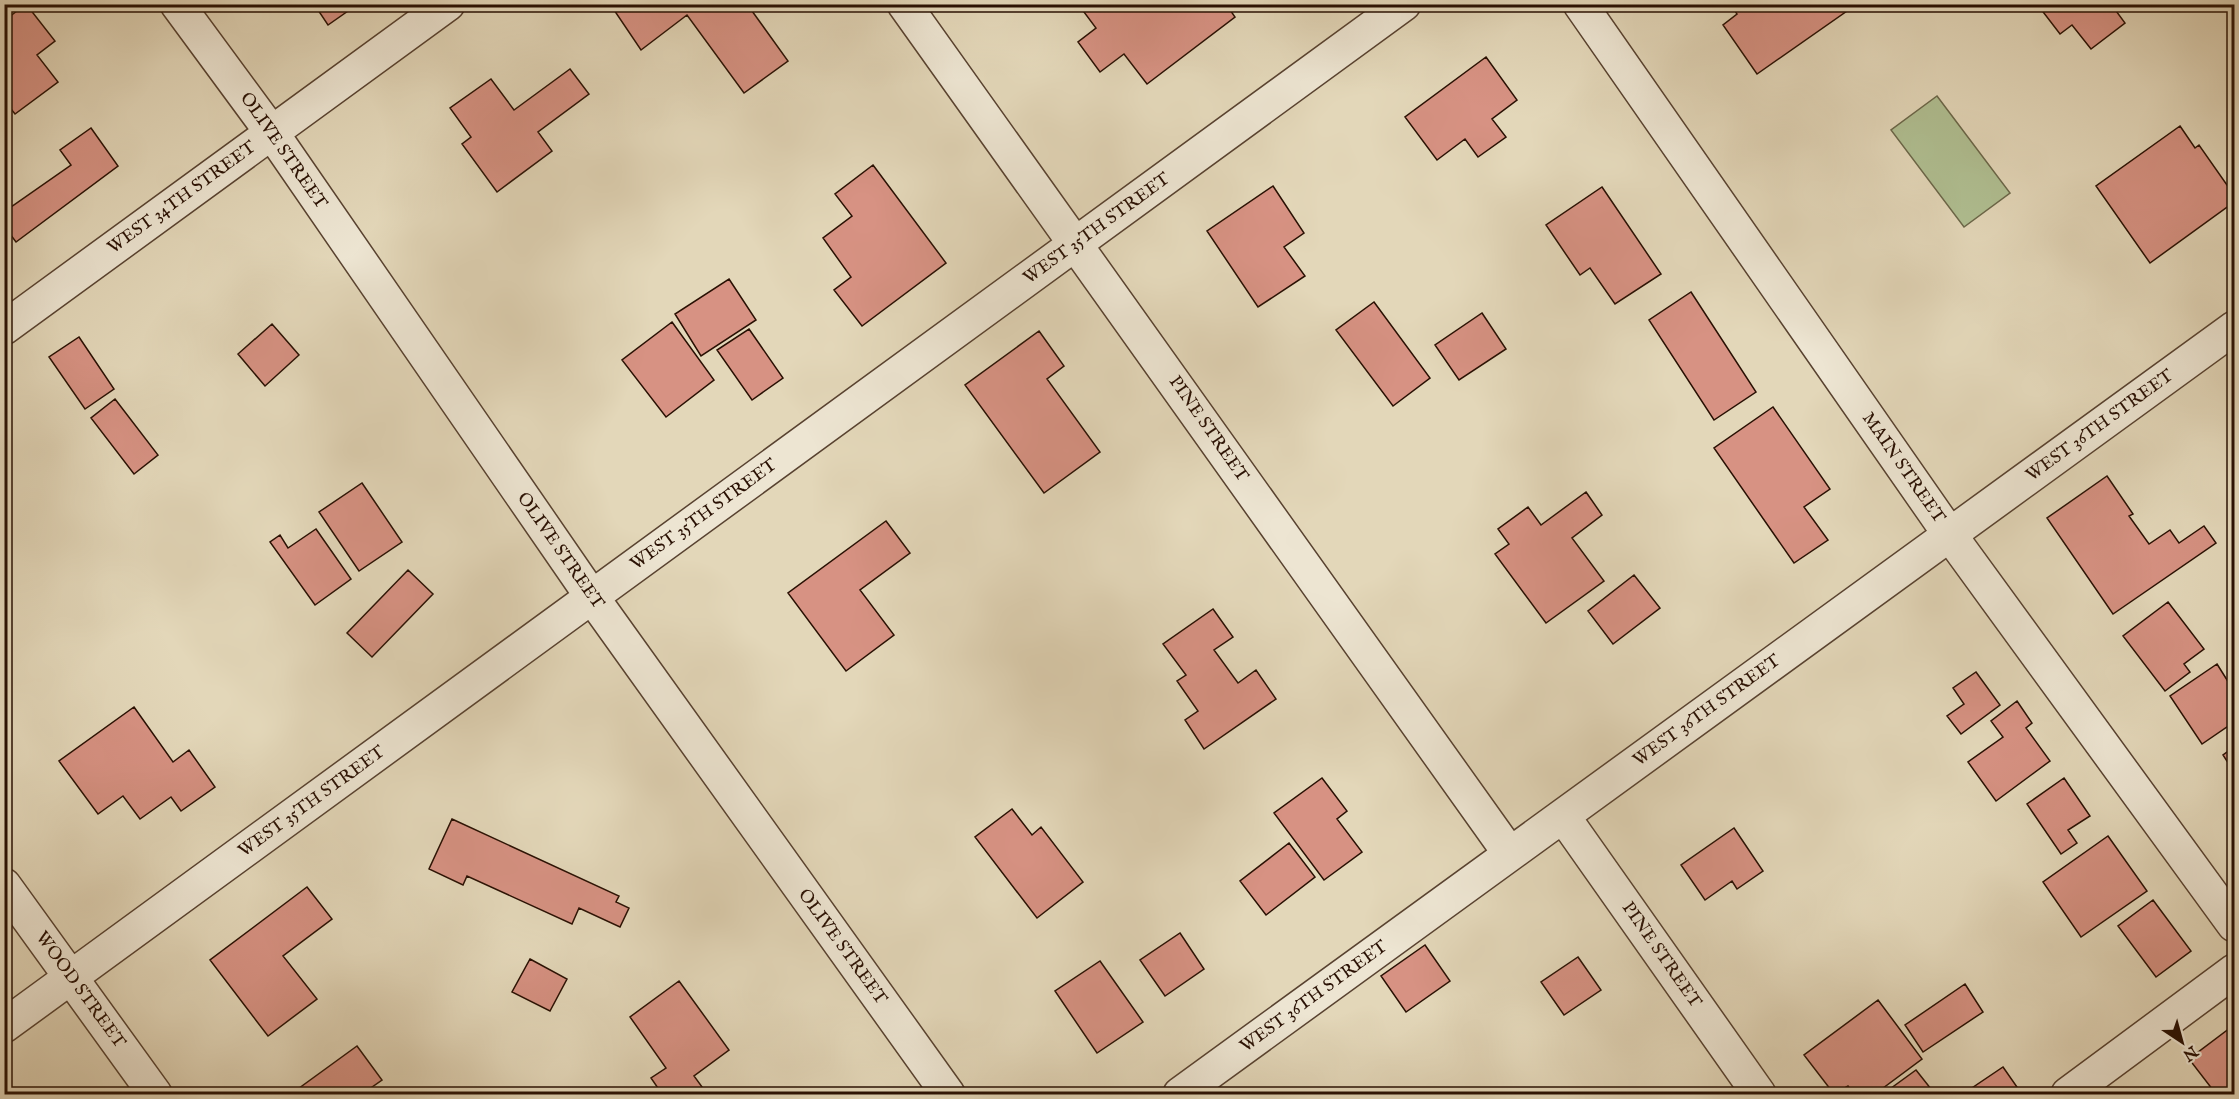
<svg xmlns="http://www.w3.org/2000/svg" width="2239" height="1099" font-family="'IM FELL English',serif">
  <style>
    .green { fill: #b0bf92; stroke: #6c684a; stroke-width: 1.5 }
    .building { fill: #d79283; stroke: #291003; stroke-width: 1.5 }
    .lines { fill: none; stroke-linecap: round; stroke-linejoin: round }
    .minor-casing { stroke: #584230; stroke-width: 36 }
    .minor { stroke: #ede5d2; stroke-width: 33 }
    .labels { text-anchor: middle; dominant-baseline: central; stroke-width: 6; stroke-linejoin: round; paint-order: stroke }
    .street-label { font-size: 18px; fill: #291003; stroke: #ede5d2 }
  </style>
  <rect width="100%" height="100%" fill="#e3d7b9"/>
  <filter id="stains"><feTurbulence type="fractalNoise" baseFrequency=".00333" numOctaves="4"/><feColorMatrix values="0 0 0 0 .2 0 0 0 0 .09 0 0 0 0 .02 0 0 0 .5 -.17"/></filter>
  <radialGradient id="worn" r=".72"><stop offset=".6" stop-color="#630" stop-opacity="0"/><stop offset="1" stop-color="#630" stop-opacity=".3"/></radialGradient>
  <path class="green" d="M1937 96 2010 193 1964 227 1891 130Z"/>
  <path class="building" d="M26 4 55 41 37 55 58 82 15 114 4 100V21Z
    M314 4H358L328 25Z
    M610 4H656L660 9 666 4H747L788 61 744 93 687 15 641 50Z
    M1078 4H1226L1235 17 1147 84 1124 54 1100 72 1078 42 1096 28Z
    M1731 4H1857L1757 74 1723 25 1737 14Z
    M2037 4H2111L2125 23 2091 49 2072 25 2060 34Z
    M1486 57 1517 100 1492 119 1506 137 1478 157 1465 139 1437 160 1405 117Z
    M570 69 589 94 538 132 552 151 497 192 462 144 471 137 450 108 491 79 514 110Z
    M2180 126 2195 148 2199 145 2234 195V202L2150 263 2096 186Z
    M91 128 118 166 16 242 4 226V212L71 165 60 150Z
    M873 165 946 263 862 326 834 290 851 277 823 238 852 216 835 194Z
    M1273 186 1304 233 1284 247 1305 276 1258 307 1207 231Z
    M1602 187 1661 274 1615 304 1590 268 1580 275 1546 225Z
    M729 279 756 320 701 356 675 314Z
    M1691 292 1756 392 1714 420 1649 320Z
    M1374 302 1430 378 1393 406 1336 330Z
    M1482 313 1506 349 1459 380 1435 345Z
    M672 322 714 380 666 417 622 360Z
    M272 324 299 355 265 386 238 354Z
    M749 329 783 378 752 400 717 350Z
    M1039 331 1064 366 1047 379 1100 452 1044 493 965 385Z
    M79 337 114 389 85 409 49 357Z
    M115 399 158 455 134 474 91 418Z
    M1773 407 1830 489 1804 507 1828 540 1794 563 1714 448Z
    M2107 476 2133 514 2129 516 2149 544 2170 530 2179 543 2204 526 2216 543 2113 614 2047 518Z
    M362 483 402 542 359 571 319 512Z
    M1586 492 1602 515 1572 538 1604 581 1546 623 1495 554 1509 544 1498 529 1528 507 1541 525Z
    M886 521 910 553 860 590 894 635 846 671 788 593Z
    M316 529 351 579 315 605 270 542 280 535 288 548Z
    M408 570 433 594 372 657 347 633Z
    M1634 575 1660 608 1613 644 1588 611Z
    M2168 602 2204 649 2184 664 2190 672 2165 691 2123 636Z
    M1213 609 1233 637 1214 650 1238 683 1256 670 1276 699 1204 749 1185 720 1198 711 1177 681 1186 675 1163 644Z
    M2217 664 2234 691V722L2202 744 2170 696Z
    M1976 672 2000 705 1961 734 1947 716 1964 704 1953 688Z
    M2017 701 2032 723 2026 728 2050 761 1996 801 1968 762 2003 737 1991 721Z
    M134 707 173 762 189 750 215 787 181 811 171 797 140 819 123 796 98 814 59 761Z
    M2234 747V772L2223 755Z
    M1322 778 1347 811 1337 819 1362 852 1324 880 1274 813Z
    M2064 778 2090 816 2068 830 2077 843 2061 854 2027 804Z
    M1012 809 1032 835 1041 827 1083 882 1037 918 975 837Z
    M452 819 619 896 616 902 629 908 620 927 579 908 572 924 467 876 463 885 429 869Z
    M1734 828 1763 871 1737 889 1732 881 1705 900 1681 865Z
    M2108 836 2147 891 2081 937 2043 882Z
    M1289 843 1315 877 1266 915 1240 881Z
    M307 887 332 919 283 956 317 999 268 1036 210 960Z
    M2153 900 2191 951 2156 977 2118 926Z
    M1180 933 1204 969 1165 996 1140 960Z
    M1425 945 1450 981 1406 1012 1381 976Z
    M1578 957 1601 990 1564 1015 1541 982Z
    M530 959 567 979 550 1011 512 992Z
    M1100 961 1143 1022 1097 1053 1055 991Z
    M679 981 729 1050 694 1076 705 1091 700 1094H662L651 1078 666 1068 630 1017Z
    M1965 984 1983 1012 1923 1052 1905 1025Z
    M1878 1000 1922 1059 1875 1094H1854L1848 1086 1834 1094 1804 1055Z
    M2234 1025V1094H2216L2189 1059Z
    M357 1046 382 1080 362 1094H291Z
    M2003 1067 2017 1087 2006 1094H1963Z
    M1916 1070 1935 1094H1883Z"/>
  <g class="lines">
    <defs>
      <path id="minor" d="M177 4 272 133 592 597 948 1094
        M904 4 1510 854
        M1580 4 1950 535 2234 925
        M4 328 448 4
        M1563 816 1759 1094
        M4 885 155 1094
        M4 1026 1404 4
        M1180 1094 2234 328
        M2068 1094 2234 971"/>
    </defs>
    <use href="#minor" class="minor-casing"/>
    <use href="#minor" class="minor"/>
  </g>
  <g class="labels">
    <g class="street-label">
      <text transform="translate(283 151) rotate(55)">OLIVE STREET</text>
      <text transform="translate(182 198) rotate(-36)">WEST 34TH STREET</text>
      <text transform="translate(1097 229) rotate(-36)">WEST 35TH STREET</text>
      <text transform="translate(2100 426) rotate(-36)">WEST 36TH STREET</text>
      <text transform="translate(1208 429) rotate(55)">PINE STREET</text>
      <text transform="translate(1903 468) rotate(55)">MAIN STREET</text>
      <text transform="translate(704 515) rotate(-36)">WEST 35TH STREET</text>
      <text transform="translate(560 551) rotate(55)">OLIVE STREET</text>
      <text transform="translate(1707 711) rotate(-36)">WEST 36TH STREET</text>
      <text transform="translate(312 802) rotate(-36)">WEST 35TH STREET</text>
      <text transform="translate(842 947) rotate(54)">OLIVE STREET</text>
      <text transform="translate(1661 955) rotate(55)">PINE STREET</text>
      <text transform="translate(80 990) rotate(54)">WOOD STREET</text>
      <text transform="translate(1314 997) rotate(-36)">WEST 36TH STREET</text>
    </g>
  </g>
  <rect width="2239" height="1099" fill="none" stroke="#e3d7b9" stroke-width="24"/>
  <rect x="6" y="6" width="2227" height="1087" fill="none" stroke="#291003" stroke-width="3"/>
  <rect x="12" y="12" width="2215" height="1075" fill="none" stroke="#291003" stroke-width="1.5"/>
  <g transform="translate(2182 1042) rotate(144)" stroke="#ede5d2" stroke-width="4.5" paint-order="stroke">
  <path d="M0-4.5L10 22L0 15L-10 22Z" fill="#291003"/>
  <text y="-9" font-size="16" font-weight="bold" text-anchor="middle" fill="#291003">N</text>
  </g>
  <rect width="100%" height="100%" filter="url(#stains)"/>
  <rect width="100%" height="100%" fill="url(#worn)"/>
</svg>
